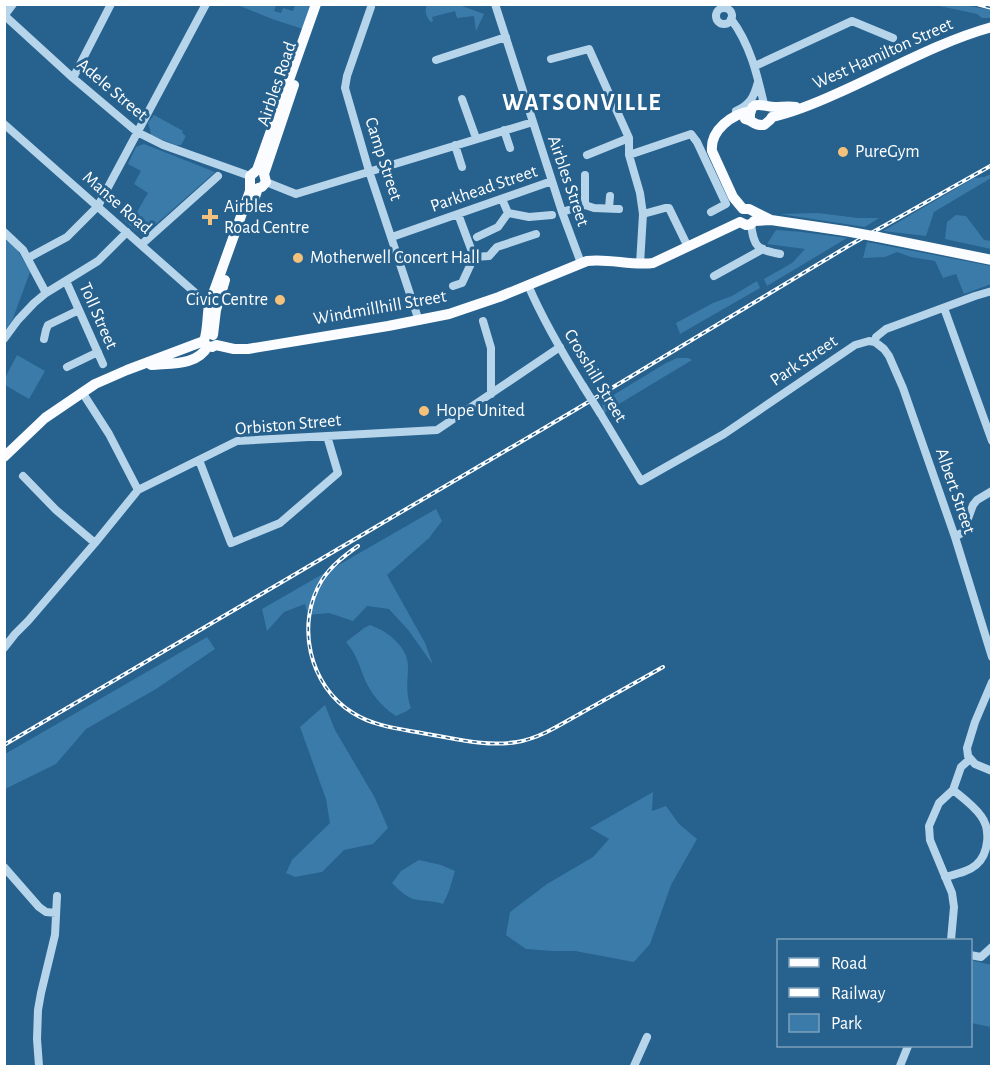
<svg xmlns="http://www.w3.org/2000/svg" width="996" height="1071" font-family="'Alegreya Sans',sans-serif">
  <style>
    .green { fill: #3b7baa }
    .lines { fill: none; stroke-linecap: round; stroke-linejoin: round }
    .minor { stroke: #b6d5eb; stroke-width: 8 }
    .major { stroke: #fafcff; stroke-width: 10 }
    .rail-casing { stroke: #fff; stroke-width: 4 }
    .rail { stroke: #27618d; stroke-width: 1.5; stroke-dasharray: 4.5; stroke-linecap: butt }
    .minor-bridge { stroke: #b6d5eb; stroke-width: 8 }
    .major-bridge { stroke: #fafcff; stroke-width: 10 }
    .poi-dot { fill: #f3c17b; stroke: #27618d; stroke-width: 2 }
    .labels { text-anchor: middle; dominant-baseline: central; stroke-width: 6; stroke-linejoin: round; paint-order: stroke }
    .street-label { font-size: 18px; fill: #fff; stroke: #27618d }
    .poi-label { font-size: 18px; fill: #fff; stroke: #27618d; text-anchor: start }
    .district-label { font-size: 24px; font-weight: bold; letter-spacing: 1.5px; fill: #fff; stroke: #27618d }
  </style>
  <rect width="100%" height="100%" fill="#27618d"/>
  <path class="green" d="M238 5H276L274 11 281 13 283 8 293 11 295 5H294H311L303 29 272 19Z
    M427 5H459L484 14 476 31 474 16 457 18 455 11 432 17 433 21 431 22C426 17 424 11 427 5Z
    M935 5H964L991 10V18H982L977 14Z
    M154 115 183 131 182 133 186 136 181 145H176L150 135 151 133 148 123Z
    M144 144 215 172 146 233 136 231 124 220 129 215 134 217 148 193 134 184 141 171 128 164 136 147Z
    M991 174V178L934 212 926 236 883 231 974 178 984 177Z
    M818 213 858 218H879L865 227 780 214Z
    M956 215 966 216 984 240 991 241V249L945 239 947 222Z
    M776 230 802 232 847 238 767 286 764 279 792 263 805 249 767 244Z
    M5 240 14 244 30 272 12 321 5 330Z
    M867 242 991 266V284L964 294 956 274 943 278 935 261 911 257 897 252 885 257 863 258Z
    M757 281 760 288 680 334 676 323 713 303 732 296Z
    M366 305 368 313 332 317 331 311Z
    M17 355 45 371 29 399 5 385V378Z
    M677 358H688L692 360 604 413 602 402 666 363Z
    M436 509 442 521 429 538 387 575 425 643 433 665 409 631 389 609 367 606 353 621 329 613 308 615 305 604 284 612 267 631 262 609Z
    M370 625C387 631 407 646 408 665 408 682 405 691 411 708L407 711 396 716C382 707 372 695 365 680 359 665 357 655 346 642L364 628Z
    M207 637 215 649 156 689 86 729 56 764 5 789V754Z
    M325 705 335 730 375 798 388 828 373 844 344 850 322 872 295 877 286 873 292 860 330 823 326 799 300 727Z
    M653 792 652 811 666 806 679 824 697 839 671 885 650 944 634 962 575 951H553L526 949 506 935 510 912 547 884 593 857 609 839 590 828Z
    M419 860 441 865 455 871 449 891 443 904C431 900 429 902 418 900 408 899 399 890 392 883L401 871Z
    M971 960 991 965V1027L971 1023Z"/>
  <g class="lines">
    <path class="minor" d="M495 4 562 212 581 263
      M371 7 347 76 345 88 369 171 419 321
      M716 16a8 8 0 1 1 16 0a8 8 0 1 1-16 0Z
      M4 15 73 78 137 132 163 145 250 176
      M4 16 13 4
      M731 19C750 44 757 74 764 104
      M551 59 589 49 629 138V155L640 193 643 214
      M436 60 506 37
      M755 66 852 21 893 38
      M73 78 111 4
      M462 99 476 138
      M736 111C750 105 754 97 758 82
      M4 124 209 305
      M504 130 510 148
      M455 145 462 167
      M587 155 629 138
      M629 155 691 134 697 142 726 204 711 212
      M585 175V205
      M266 182 296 194 533 122
      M502 199 508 213 529 217 552 215
      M609 208 610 196
      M562 212 585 205 594 208 619 209
      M751 224C754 248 757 249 780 254
      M4 232 23 250 46 293
      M392 237 552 181
      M477 237 498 227 508 213
      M142 244 218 176
      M474 257 489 256 497 247 536 234
      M28 258 67 237 98 206 206 4
      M640 264 643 214 665 208H669L688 247
      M714 276 763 249
      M66 281 103 364
      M528 285C543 320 563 354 583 386
      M453 286 462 283 474 257 458 214
      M944 308 992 441
      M483 321 491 348V394
      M4 339 18 320 34 303 46 293 98 261 127 232
      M44 339 46 330 48 325 79 310
      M875 342 884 349 889 356 903 388 955 537 992 657
      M67 367 98 352
      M82 392 109 434 138 490
      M600 413 641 481 724 434 855 345 869 341 875 342 876 337 886 329 975 296 992 291
      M199 460 231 543 280 523 338 473 327 436
      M23 476 56 510 95 543
      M955 537 963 532 973 505 977 500 992 491
      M4 648 15 634 28 621 95 543 138 490 237 441 437 430 560 347
      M992 682 975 722 967 748 968 756 975 764 992 771
      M4 867 39 907 46 912 56 913
      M945 877C956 874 968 872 976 865 989 854 991 829 981 816 974 806 963 798 953 790
      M951 940 954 907 952 893 930 840 929 826 939 803 953 790 961 767 970 759
      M970 955 981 957 992 947
      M39 1066 37 1039 38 1010 41 993 55 935 57 896
      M634 1066 647 1037
      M900 1066 908 1046"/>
    <path class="major" d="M751 111C732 114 710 130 712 151L733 197 743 209H749L771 220
      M772 117C795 112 816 103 838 93 888 71 938 42 992 27
      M745 119C753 120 753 126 764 125L770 120 772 117
      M750 120C749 97 763 107 775 107 782 107 789 106 796 107
      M254 200 258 188 262 187 266 182 264 174 294 85
      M740 222 746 225 751 224 754 221 771 220 845 231
      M878 237 992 260
      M213 335 216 310 225 280
      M204 341C208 330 207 317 209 305L250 191V176L257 170 316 4
      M208 346 212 347 216 345 234 349H248L388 326 449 314 499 297 587 261C609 258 631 266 653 263L740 222
      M151 365C171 363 197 366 208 346
      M4 457 45 418 95 384 127 370 204 341"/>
    <defs>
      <path id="rail" d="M977 4 992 8
        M358 546C344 556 331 566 322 580 295 624 309 686 353 713 375 727 402 729 427 734 457 739 487 747 517 742 541 738 563 723 583 712 610 697 636 682 663 667
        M4 745 575 410 850 245 992 165"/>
    </defs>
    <use href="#rail" class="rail-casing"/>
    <use href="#rail" class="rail"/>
    <path class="minor-bridge" d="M583 386 600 413"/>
    <path class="major-bridge" d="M845 231 878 237"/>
  </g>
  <g class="poi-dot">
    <circle cx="843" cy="152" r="6"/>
    <path d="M207 208h6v6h6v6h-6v6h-6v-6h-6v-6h6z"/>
    <circle cx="298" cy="258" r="6"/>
    <circle cx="280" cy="300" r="6"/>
    <circle cx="424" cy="411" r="6"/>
  </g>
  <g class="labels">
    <g class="street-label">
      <text transform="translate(883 54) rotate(-24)">West Hamilton Street</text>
      <text transform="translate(277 84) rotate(-71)">Airbles Road</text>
      <text transform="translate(112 90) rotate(40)">Adele Street</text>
      <text transform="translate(383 159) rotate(72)">Camp Street</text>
      <text transform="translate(568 181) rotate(71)">Airbles Street</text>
      <text transform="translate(484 189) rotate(-19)">Parkhead Street</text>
      <text transform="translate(117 203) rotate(41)">Manse Road</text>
      <text transform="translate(380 308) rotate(-10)">Windmillhill Street</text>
      <text transform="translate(98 316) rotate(66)">Toll Street</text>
      <text transform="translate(804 361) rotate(-34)">Park Street</text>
      <text transform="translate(595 376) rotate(59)">Crosshill Street</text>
      <text transform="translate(288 425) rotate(-5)">Orbiston Street</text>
      <text transform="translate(955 491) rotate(71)">Albert Street</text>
    </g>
    <g class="poi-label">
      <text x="855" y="152">PureGym</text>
      <text x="224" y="207">Airbles<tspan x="224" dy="21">Road Centre</tspan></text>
      <text x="310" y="258">Motherwell Concert Hall</text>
      <text x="268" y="300" text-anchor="end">Civic Centre</text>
      <text x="436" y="411">Hope United</text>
    </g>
    <g class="district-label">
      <text x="582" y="103">WATSONVILLE</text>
    </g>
  </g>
  <rect width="996" height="1071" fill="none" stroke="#ffffff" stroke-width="12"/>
  <rect x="777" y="939" width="195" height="108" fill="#27618d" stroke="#7da0bb" stroke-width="1.5"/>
  <rect x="789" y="958" width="30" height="9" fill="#fafcff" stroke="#7da0bb" stroke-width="1.5"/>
  <text x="831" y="969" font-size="18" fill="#ffffff">Road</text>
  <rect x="789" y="988" width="30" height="9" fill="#ffffff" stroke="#7da0bb" stroke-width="1.5"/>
  <text x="831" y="999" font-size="18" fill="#ffffff">Railway</text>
  <rect x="789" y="1014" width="30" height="18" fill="#3b7baa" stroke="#7da0bb" stroke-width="1.5"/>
  <text x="831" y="1029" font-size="18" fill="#ffffff">Park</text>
</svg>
